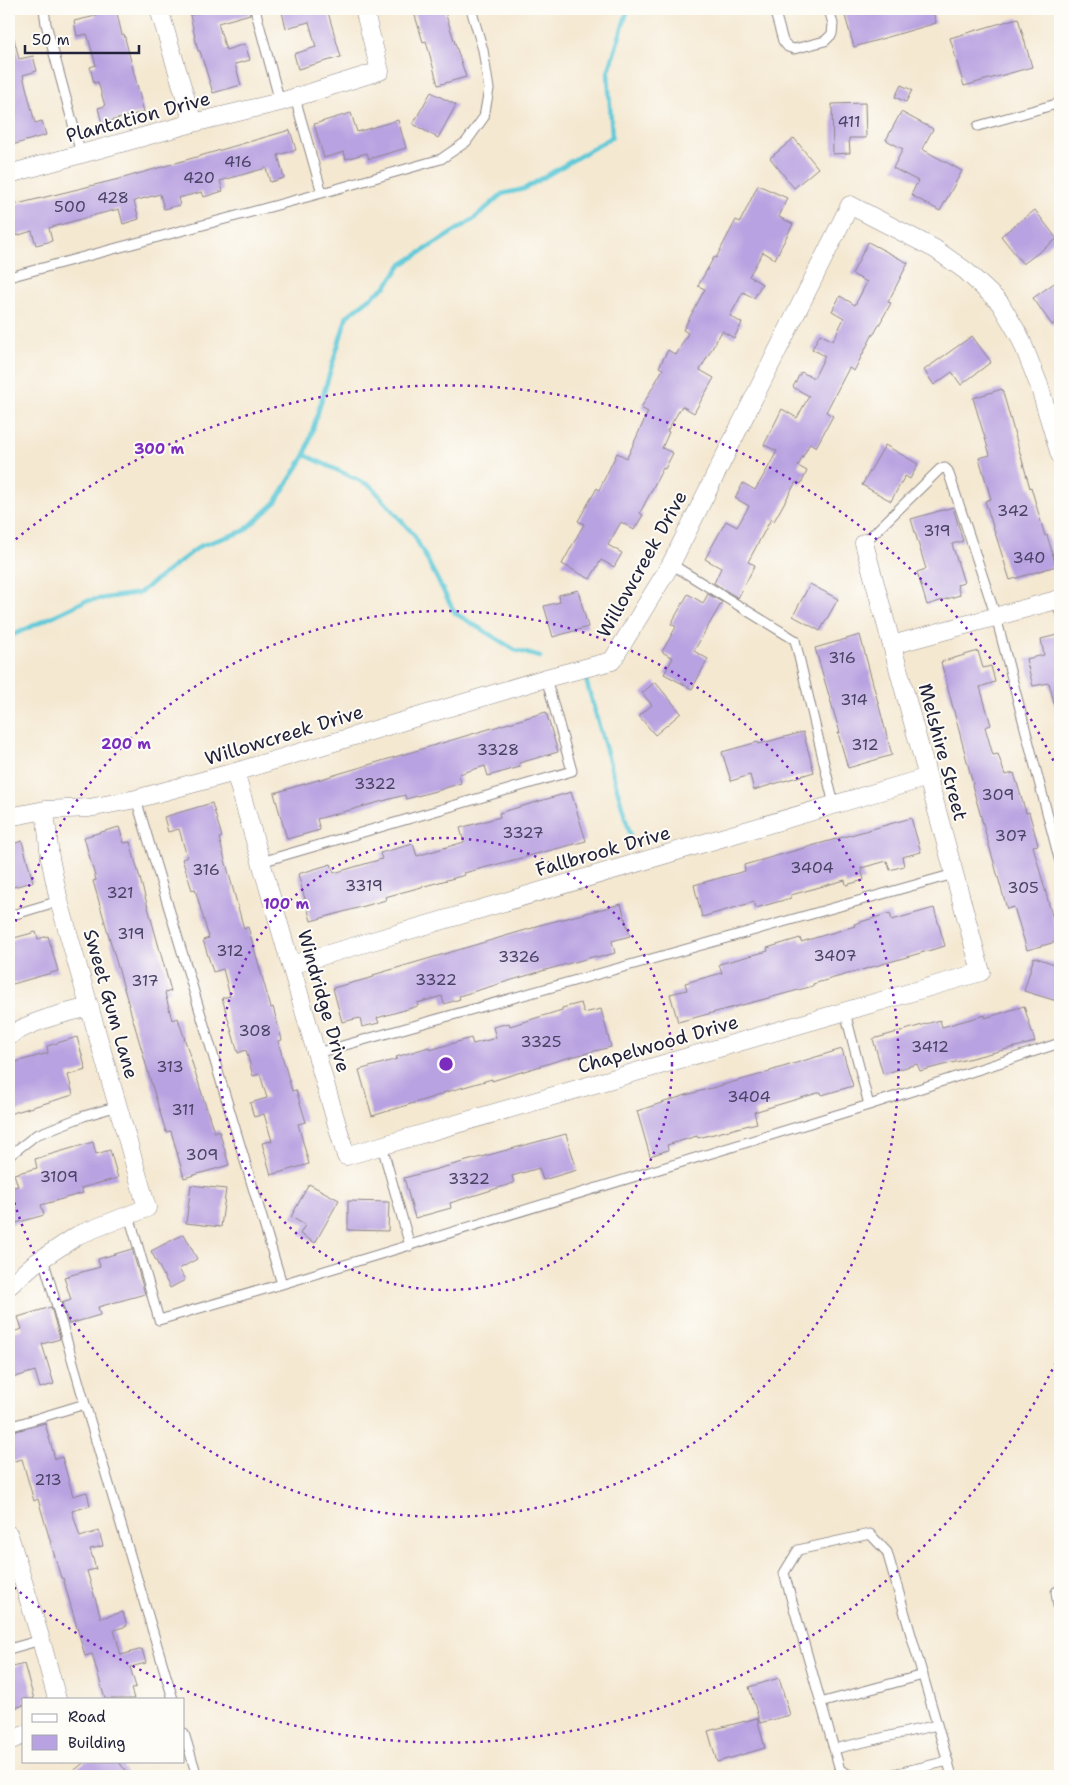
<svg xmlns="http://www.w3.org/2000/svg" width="1069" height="1785" font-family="'Shantell Sans',sans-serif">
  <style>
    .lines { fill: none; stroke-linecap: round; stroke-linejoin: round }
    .stream { stroke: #5fc9d8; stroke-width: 4.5 }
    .building { fill: #b9a2e1 }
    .service-casing { stroke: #8b8586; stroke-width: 11 }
    .minor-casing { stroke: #8b8586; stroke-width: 19 }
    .service { stroke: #fff; stroke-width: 9 }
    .minor { stroke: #fff; stroke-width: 18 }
    .ring { fill: none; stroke: #7b2cbf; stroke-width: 2.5; stroke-dasharray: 2.5 5 }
    .labels { text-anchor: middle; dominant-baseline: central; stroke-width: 4; stroke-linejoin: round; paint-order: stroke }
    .number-label { font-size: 16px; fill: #484264 }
    .street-label { font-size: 19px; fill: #22223b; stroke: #fdfcf7 }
    .centre { fill: #7b2cbf; stroke: #fdfcf7; stroke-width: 2.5 }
    .ring-label { font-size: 15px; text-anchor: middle; font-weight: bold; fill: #7b2cbf; stroke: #fdfcf7; stroke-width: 4; stroke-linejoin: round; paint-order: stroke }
  </style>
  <rect width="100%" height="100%" fill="#fdfcf7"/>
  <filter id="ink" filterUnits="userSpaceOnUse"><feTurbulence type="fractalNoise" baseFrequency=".02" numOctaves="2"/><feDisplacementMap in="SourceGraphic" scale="10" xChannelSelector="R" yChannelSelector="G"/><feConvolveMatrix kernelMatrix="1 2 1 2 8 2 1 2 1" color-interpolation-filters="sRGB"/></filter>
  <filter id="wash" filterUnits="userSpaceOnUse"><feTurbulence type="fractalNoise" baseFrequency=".0096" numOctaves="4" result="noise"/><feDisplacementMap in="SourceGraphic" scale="20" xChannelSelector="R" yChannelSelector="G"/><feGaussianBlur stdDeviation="1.12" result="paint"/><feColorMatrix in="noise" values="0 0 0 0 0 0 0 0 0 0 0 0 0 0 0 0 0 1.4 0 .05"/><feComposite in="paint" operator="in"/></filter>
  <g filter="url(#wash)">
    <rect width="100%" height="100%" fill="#f4e8d1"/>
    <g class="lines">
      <path class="stream" d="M305 455 371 486 414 535 455 613 515 650 540 657
        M9 637 85 601 139 593 200 546 244 531 275 503 305 455 347 316 386 286 401 265 474 219 502 194 524 189 612 137 608 73 628 9
        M586 680 630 834"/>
    </g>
    <g id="blocks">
      <path class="building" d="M95 9H116L122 35 124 34 144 112 102 123 98 108 105 106 98 82 94 83 90 67 96 65 87 34 77 36 74 21 96 16Z
        M214 9H249L250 14 218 23 226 50 245 44 250 60 235 64 241 85 213 93 200 51H198L190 15Z
        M294 9H327L341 57 298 69 294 54 316 47 309 22 286 28 282 12Z
        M413 9H444L466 77 438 85 426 41 423 42Z
        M843 9H932L936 23 854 47Z
        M1018 18 1032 67 964 86 950 38Z
        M9 34H13L19 59 33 56 37 71 23 75 35 123 42 121 46 135 9 146Z
        M901 85 912 90 906 102 895 97Z
        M431 92 456 105 438 138 413 124Z
        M865 103 866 138H849L850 153 833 154 832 104Z
        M901 112 933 129 922 149 962 171 940 211 911 195 918 181 893 168 903 149 886 140Z
        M351 113 357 132 398 120 406 148 369 159 367 153 346 159 344 152 324 158 314 124Z
        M290 130 296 150 278 155 284 178 270 182 266 168 220 181 223 191 204 197 202 192 178 198 180 205 164 209 160 194 134 201 139 219 123 224 119 209 99 214 49 228 52 241 36 245 32 231 16 236 9 212V206L127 177Z
        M794 138 818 168 794 188 770 158Z
        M758 185 787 198 779 217 793 224 775 259 763 252 749 276 762 284 754 298 743 292 730 316 742 323 734 338 722 331 700 370 714 378 694 413 682 406 667 431 669 432 662 448 673 453 665 469 663 468 640 513 643 515 634 530 621 522 608 545 622 553 614 567 601 560 590 579 562 564 584 524 578 521 597 488 599 490 617 453 627 458 648 412 641 408 663 369 659 367 668 350 676 355 688 333 683 330 705 289 698 286 714 257 716 258 736 220 740 222Z
        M1035 210 1057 239 1023 264 1001 236Z
        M868 242 908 263 888 302 891 303 874 334H873L854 371 849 368 826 412 833 416 816 447 810 443 798 466 807 471 801 484 796 482 774 521 771 519 748 562 755 565 738 598 714 583 721 568 705 559 726 521 737 527 749 506 735 498 743 483 755 490 768 468 777 451 764 445 782 409 797 418 809 396 793 387 801 372 814 378 825 356 812 349 820 334 833 341 844 318 832 311 840 296 855 305 867 282 852 274Z
        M1060 279V320L1052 325 1033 298Z
        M972 336 991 362 961 385 952 372 934 385 924 370Z
        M1002 389 1030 488 1031 487 1045 536 1047 535 1056 566 1010 580 985 501 991 499 979 458 990 455 973 398Z
        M885 445 918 464 910 479 905 476 891 501 862 485Z
        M953 507 963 541 952 544 964 583 957 585 960 595 927 605 917 572 926 569 911 519Z
        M810 584 838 599 820 631 793 616Z
        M578 590 588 627 553 637 544 606 560 602 559 595Z
        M688 594 703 603 708 594 722 602 694 651 708 659 692 689 664 674 673 658 662 652 676 627 671 624Z
        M860 635 892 755 848 768 838 733H840L815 648Z
        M1057 635 1060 647V711H1056L1049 683 1033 686 1026 659 1044 655 1041 639Z
        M978 651 983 668 991 666 995 682 980 687 991 725 985 727 993 755 998 754 1005 775 1014 773 1026 813 1029 812 1038 845 1033 846 1059 941 1027 950 1014 907 1007 909 972 785 973 784 941 662Z
        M655 682 681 713 655 735 639 716 652 705 642 693Z
        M546 712 558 752 519 763 520 767 488 776 485 766 459 774 461 783 439 790 406 799 405 795 317 819 320 830 287 839 274 793Z
        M803 732 814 772 754 790 750 775 731 781 722 752 758 742 759 744Z
        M571 792 586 841 464 873 465 875 385 897 386 900 311 921 298 874 331 864 334 873 382 859 380 853 413 844 417 856 464 842 460 828 500 817 499 813Z
        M212 803 222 837 219 838 244 929 248 927 271 1008 273 1007 282 1040 278 1041 292 1091 296 1090 306 1122 298 1124 309 1164 271 1175 262 1143 272 1141 264 1114 254 1117 250 1103 267 1098 260 1074 253 1076 246 1050 238 1053 222 998 230 996 223 969 213 972 203 940 209 938 195 889 192 890 182 859 187 857 179 829 168 832 164 817Z
        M911 818 921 852 902 857 904 866 890 870 887 861 861 868 864 880 846 885 845 880 791 895V898L756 908 754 902 702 917 694 885 745 871 744 865Z
        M119 827 124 843 130 842 171 991 165 993 172 1020 178 1018 214 1132 219 1130 229 1165 184 1178 171 1131 166 1132 153 1089 93 881 96 880 84 837Z
        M22 841 33 882 9 888V845Z
        M621 904 630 936 612 941 615 953 597 958 596 956 542 971 459 996 460 999 444 1004 442 996 417 1003 418 1006 377 1018 379 1023 362 1027 360 1018 342 1022 333 988 374 977 373 975 536 927V926Z
        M934 908 945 946 813 984V986L780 995 678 1022 670 994 687 990 685 983 722 973 719 964 768 951 767 948 800 938 801 942 855 926 854 924 890 913 892 920Z
        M36 932 38 939 48 936 58 971 9 985V941L14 940V938Z
        M1034 957 1060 966V1002L1024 991Z
        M581 1003 584 1013 601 1009 611 1047 563 1059 492 1081V1079L443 1093V1094L372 1116 359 1070 397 1059 396 1057 429 1047 430 1050 471 1038 473 1044 496 1038 493 1027 509 1023 510 1026 562 1010V1008Z
        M1024 1006 1035 1042 920 1071 917 1064 883 1074 873 1039 940 1020 942 1027 985 1015V1018Z
        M77 1037 86 1070 68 1075 73 1095 9 1114V1064L48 1053 47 1046Z
        M842 1049 853 1086 822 1095 821 1092 754 1112 757 1123 698 1138 697 1136 667 1145 668 1150 650 1156 637 1111 686 1095 770 1072V1071Z
        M566 1134 577 1170 543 1180 539 1168 512 1176 514 1183 450 1203 451 1208 415 1218 404 1178Z
        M93 1142 96 1154 110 1150 118 1178 81 1188 83 1193 41 1205 44 1215 9 1225V1188L18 1186 14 1174 37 1168 35 1159Z
        M309 1184 339 1200 315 1243 300 1234 305 1225 291 1217Z
        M191 1185 226 1189 221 1227 186 1223Z
        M348 1201 389 1202 388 1231 348 1230Z
        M184 1234 197 1259 179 1269 185 1280 170 1288 151 1251Z
        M132 1249 145 1294 98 1307 100 1315 69 1324 62 1303 71 1300 64 1277 100 1267 98 1259Z
        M51 1307 60 1339 42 1344 54 1384 40 1388 35 1371 12 1378 9 1365V1333L22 1329 18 1317Z
        M45 1423 55 1459 62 1457 73 1496 87 1492 90 1506 72 1511 80 1537 99 1531 103 1546 90 1549 96 1569 87 1571 101 1618 123 1612 127 1626 114 1630 121 1655 142 1649 146 1663 130 1667 136 1687 131 1689 134 1699H105L92 1654 85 1656 63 1578H61L38 1499 34 1501 22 1459 11 1462 9 1455V1433Z
        M24 1664 34 1699H24V1705L9 1710V1668Z
        M779 1678 790 1715 760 1723 749 1687Z
        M757 1718 765 1748 717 1762 708 1731Z
        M86 1761H118L130 1776H67Z"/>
    </g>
  </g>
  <g filter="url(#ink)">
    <use href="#blocks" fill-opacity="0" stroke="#8b8586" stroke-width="1"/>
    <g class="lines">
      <defs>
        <path id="service" d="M44 9 46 24 81 154
          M255 9 280 102
          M774 9 783 41 788 47 794 49 825 41 832 34 833 24 829 9
          M295 98 322 193
          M978 126 1060 103
          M9 277 322 193 441 159 466 142 484 117 489 89 483 50 471 9
          M864 543 940 469 945 468 948 471 996 617 1060 862
          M671 564 795 640 834 805
          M1056 600 1060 613
          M136 799 282 1284 869 1105 1060 1043
          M261 862 572 771 546 678
          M9 916 59 901
          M845 1012 869 1105
          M317 1053 954 874
          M382 1146 410 1246
          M9 1156 36 1135 84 1116 118 1106
          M129 1215 159 1320 282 1284
          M43 1258 85 1404
          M9 1427 85 1404 173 1699
          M1060 1589 1056 1592 1060 1619
          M9 1649 41 1640
          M820 1703 923 1675
          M184 1733 197 1776
          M834 1749 937 1725
          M852 1776 840 1770 784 1573 798 1550 870 1534 887 1552 952 1776
          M885 1776 948 1761"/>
        <path id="minor" d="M159 9 193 123
          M9 174 193 123 280 102 380 71 364 9
          M892 645 1060 599
          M235 772 346 1156 981 972 864 543
          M9 817 45 810 89 808 136 799 235 772 546 678 612 661 671 564 850 205 935 249 966 271 1000 303 1020 337 1039 385 1060 455
          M291 965 928 777
          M9 1036C33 1020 62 1014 90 1007
          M9 1286 34 1264 78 1235 147 1208 59 901 50 858 45 810
          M9 1535 41 1640 57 1699
          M9 1741 24 1735"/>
      </defs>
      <use href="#service" class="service-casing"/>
      <use href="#minor" class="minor-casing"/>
      <use href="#service" class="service"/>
      <use href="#minor" class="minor"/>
    </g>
  </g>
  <g class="ring">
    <circle cx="446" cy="1064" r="226"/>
    <path d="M9 943A453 453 0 1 1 9 1185"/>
    <path d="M1059 1356A679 679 0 0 1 10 1584M10 544A679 679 0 0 1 1059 772"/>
  </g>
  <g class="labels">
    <g class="number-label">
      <text x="849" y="121">411</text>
      <text x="238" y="161">416</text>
      <text x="199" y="177">420</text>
      <text x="113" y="197">428</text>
      <text x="70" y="206">500</text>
      <text x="1013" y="510">342</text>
      <text x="937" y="530">319</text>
      <text x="1029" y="557">340</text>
      <text x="842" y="657">316</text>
      <text x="854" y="699">314</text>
      <text x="865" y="744">312</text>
      <text x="498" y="749">3328</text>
      <text x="375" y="783">3322</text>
      <text x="998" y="794">309</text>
      <text x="523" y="832">3327</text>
      <text x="1011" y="835">307</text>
      <text x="812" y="867">3404</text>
      <text x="206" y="869">316</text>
      <text x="364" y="885">3319</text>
      <text x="1023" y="887">305</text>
      <text x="120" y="892">321</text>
      <text x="131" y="933">319</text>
      <text x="230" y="950">312</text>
      <text x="835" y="955">3407</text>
      <text x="519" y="956">3326</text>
      <text x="436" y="979">3322</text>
      <text x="145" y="980">317</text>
      <text x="255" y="1030">308</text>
      <text x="541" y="1041">3325</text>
      <text x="930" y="1046">3412</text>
      <text x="170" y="1066">313</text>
      <text x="749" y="1096">3404</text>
      <text x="183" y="1109">311</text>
      <text x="202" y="1154">309</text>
      <text x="59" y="1176">3109</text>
      <text x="469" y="1178">3322</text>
      <text x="48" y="1479">213</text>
    </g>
    <g class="street-label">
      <text transform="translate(138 117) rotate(-15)">Plantation Drive</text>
      <text transform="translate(642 564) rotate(-61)">Willowcreek Drive</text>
      <text transform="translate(284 735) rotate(-17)">Willowcreek Drive</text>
      <text transform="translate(943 752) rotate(75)">Melshire Street</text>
      <text transform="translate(603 851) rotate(-16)">Fallbrook Drive</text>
      <text transform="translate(324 1001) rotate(74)">Windridge Drive</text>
      <text transform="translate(111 1004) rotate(74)">Sweet Gum Lane</text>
      <text transform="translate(658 1044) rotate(-16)">Chapelwood Drive</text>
    </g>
  </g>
  <circle cx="446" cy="1064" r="8" class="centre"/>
  <g class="ring-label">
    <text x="159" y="454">300 m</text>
    <text x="126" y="749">200 m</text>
    <text x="286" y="909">100 m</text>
  </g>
  <rect width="1069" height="1785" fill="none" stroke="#fdfcf7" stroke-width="30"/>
  <rect x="22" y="1698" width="162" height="65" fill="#fdfcf7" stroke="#a5a5ac"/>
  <rect x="32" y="1714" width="25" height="8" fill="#ffffff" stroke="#a5a5ac"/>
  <text x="68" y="1722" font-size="15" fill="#22223b">Road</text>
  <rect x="32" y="1735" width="25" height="15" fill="#b9a2e1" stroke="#a5a5ac"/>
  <text x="68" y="1748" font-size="15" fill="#22223b">Building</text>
  <path d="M25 45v8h114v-8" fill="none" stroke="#22223b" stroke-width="2.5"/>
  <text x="32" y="45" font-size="15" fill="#22223b" stroke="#fdfcf7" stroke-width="4" paint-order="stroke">50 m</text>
</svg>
